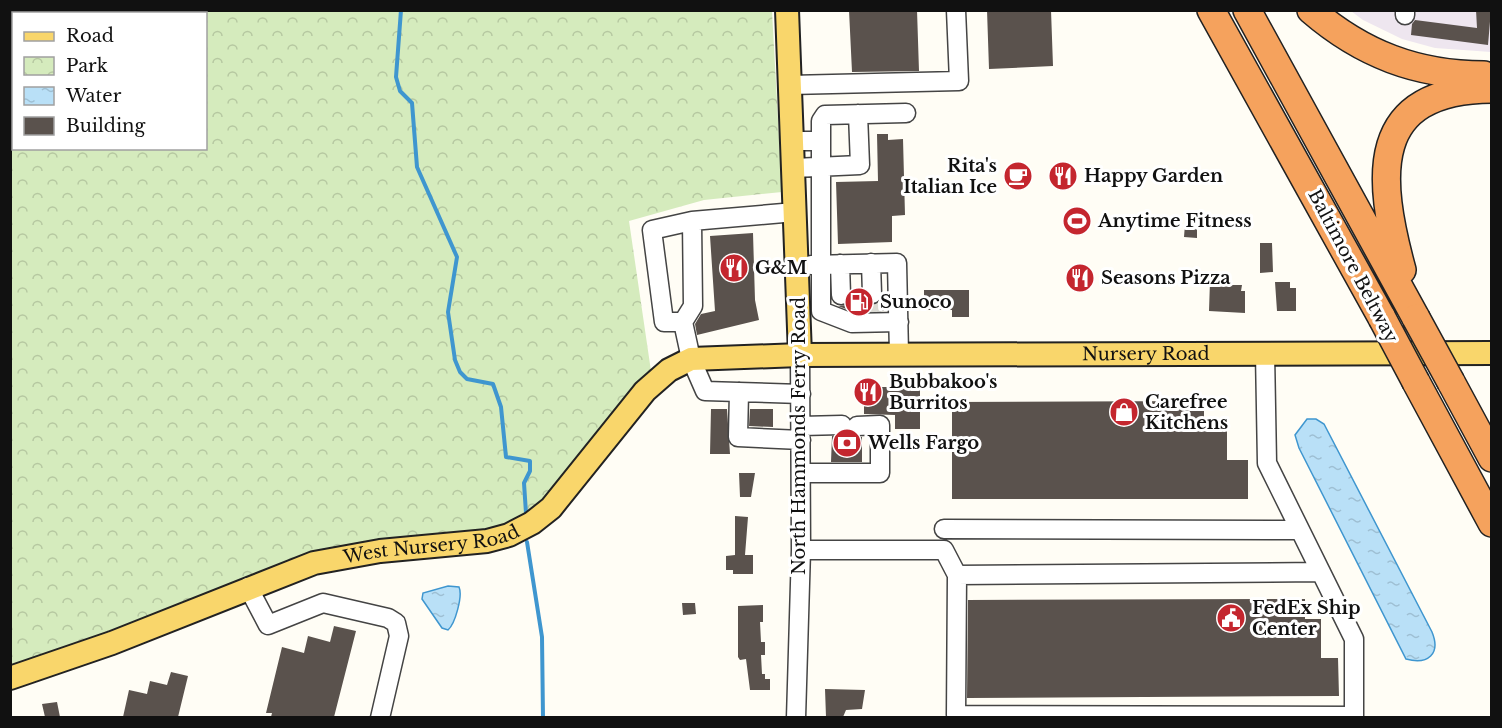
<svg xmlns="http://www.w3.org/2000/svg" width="1502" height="728" viewBox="0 0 1502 728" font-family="'Libre Baskerville',serif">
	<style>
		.industrial { fill: #eee6ef }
		.park { fill: url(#park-crowns); fill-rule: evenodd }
		.water { fill: url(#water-ripples); stroke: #3f96cf; stroke-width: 1.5 }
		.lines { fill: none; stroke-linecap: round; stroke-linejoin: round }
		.stream { stroke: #3f96cf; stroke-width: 4 }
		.building { fill: #5a524d }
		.minor-tunnel { stroke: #dbdad3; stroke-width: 18; stroke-dasharray: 18 9; stroke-linecap: butt }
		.minor-casing { stroke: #444; stroke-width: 21 }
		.major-casing { stroke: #222; stroke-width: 26 }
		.highway-casing { stroke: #222; stroke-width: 30 }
		.minor { stroke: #fff; stroke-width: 18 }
		.major { stroke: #f9d66b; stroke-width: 22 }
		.highway { stroke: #f5a25d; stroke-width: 27 }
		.highway-bridge-casing { stroke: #222; stroke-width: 30; stroke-linecap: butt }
		.highway-bridge { stroke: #f5a25d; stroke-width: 27 }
		.labels { text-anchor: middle; stroke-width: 6; stroke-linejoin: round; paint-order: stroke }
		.poi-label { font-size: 18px; font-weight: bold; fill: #111; stroke: #fff; text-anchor: start }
		.street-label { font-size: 18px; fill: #111; stroke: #fff }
	</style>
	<defs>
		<pattern id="park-crowns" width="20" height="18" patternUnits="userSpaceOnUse" patternTransform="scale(1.5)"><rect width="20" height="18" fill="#d5ebbd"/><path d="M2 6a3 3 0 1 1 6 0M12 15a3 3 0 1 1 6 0" fill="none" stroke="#b6c8a1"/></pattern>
		<pattern id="water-ripples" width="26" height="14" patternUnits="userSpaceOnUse" patternTransform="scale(1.5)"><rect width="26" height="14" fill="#b9e0f7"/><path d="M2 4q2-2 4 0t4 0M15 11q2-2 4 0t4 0" fill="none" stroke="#9ebfd3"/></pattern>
	</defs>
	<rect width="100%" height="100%" fill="#fffdf5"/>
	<path class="industrial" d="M1351 11H1491V52L1435 48 1402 39 1363 20Z"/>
	<path class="park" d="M10 11H772L782 192 704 200 629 221 651 371 545 502 506 526 485 532 380 542 11 669ZM14 14H206V148H14Z"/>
	<path class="water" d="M1307 419H1316L1324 424 1432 632C1441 654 1428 665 1406 659L1299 448 1295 435Z
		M448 586 459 587C463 596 455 624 448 630L442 628 422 599 423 593Z"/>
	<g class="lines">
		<path class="stream" d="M401 10 396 77 400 91 412 103 417 167 457 257 448 312 455 360 460 372 467 379 493 384 501 407 506 457 530 461V471L524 483 526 513
			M527 542 542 637 543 718"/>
	</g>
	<path class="building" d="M849 10H917L919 71 852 72Z
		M987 10H1051L1053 66 989 69Z
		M1476 10H1491L1488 45 1411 35 1412 24 1415 20 1477 28Z
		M877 134H888V140L903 139 905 215 892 216V242L838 244 836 182 878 181Z
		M1185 224H1197V238L1184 237Z
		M753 233 755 300 759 320 697 335 695 324 701 314 715 311 710 236Z
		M1260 243H1272L1273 272 1260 273Z
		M1210 281 1223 282V285H1242L1241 291H1245V313L1209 311Z
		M1275 282H1290V288H1296V311H1277Z
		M861 289 863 300 872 305 878 303 883 294 884 311 854 312 838 306 846 305 851 301 853 290Z
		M924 290H969V317H952V310H924Z
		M864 387H920V429H895V415L864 414Z
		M1204 401V421L1227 420V460H1248V499H952V402Z
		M711 409H727L730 454H710Z
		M750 409H773V427L749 426Z
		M849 434 862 437V462H831L832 436Z
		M739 473H755L751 497H740Z
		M735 516 748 517 745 555H753V574H733V570H726V556L735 555Z
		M1305 599V619H1321V658H1338L1339 696 967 698 968 600Z
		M682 603H695L696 614 683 615Z
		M763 605V622H760L761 642H765V655H761L762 674H765V679H770V690H750L746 659 740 660 738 657V606Z
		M334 626 356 631 334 717H271L272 713H266L282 647 304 653 308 636 330 642Z
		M171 672 188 676 178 717H123L129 690 147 694 150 681 167 685Z
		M825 689 865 690 862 709 846 710 843 717H826Z
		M57 702 60 717H45L42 704Z"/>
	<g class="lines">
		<path class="minor-tunnel" d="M872 294V312"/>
		<g class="minor-casing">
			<path id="minor" d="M1405 15V10
				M790 85 959 81 956 10
				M792 141H821V121L825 115 906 113
				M821 141V311L852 323 899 322
				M794 168 860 165 858 114
				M795 212 692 221 652 230 664 322H683L691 359 705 391 801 394
				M871 263 872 294
				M840 264 841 295
				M811 265 897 263 899 354
				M683 322 693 306 692 221
				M739 392 738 437 801 440
				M801 426 842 425
				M801 473H880V425L857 426
				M944 529 1300 530
				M801 550H944L957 575 956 715 1354 716V639L1267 463 1265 353
				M957 575 1321 572
				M248 587 268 625 323 603 388 618 396 623 399 636 380 718
				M796 718 801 550 800 355"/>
		</g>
		<g class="major-casing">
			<g id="major">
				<path d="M787 10 800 355"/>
				<path id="s1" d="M10 678 112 643 314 563 380 551 487 541 509 535 532 523 551 508 645 391 669 370 691 359 800 355 1492 353"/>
			</g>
		</g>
		<g class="highway-casing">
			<path id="highway" d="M1211 10 1382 318
				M1247 10 1416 318
				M1311 10C1362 54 1417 75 1484 75
				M1402 270C1377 178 1367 90 1492 89
				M1416 382 1492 523
				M1451 382 1492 458"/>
		</g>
		<use href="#minor" class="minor"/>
		<use href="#major" class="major"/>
		<use href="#highway" class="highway"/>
		<g class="highway-bridge-casing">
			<path id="highway-bridge" d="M1382 318 1416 382
				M1416 318 1451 382"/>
		</g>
		<use href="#highway-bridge" class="highway-bridge"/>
	</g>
	<defs>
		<g id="cafe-disc" transform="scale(1.5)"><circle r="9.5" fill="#c4262e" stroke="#fff"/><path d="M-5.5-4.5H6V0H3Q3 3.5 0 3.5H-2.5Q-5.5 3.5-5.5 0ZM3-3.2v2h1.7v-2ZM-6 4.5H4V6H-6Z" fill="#fff"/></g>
		<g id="restaurant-disc" transform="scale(1.5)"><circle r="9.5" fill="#c4262e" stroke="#fff"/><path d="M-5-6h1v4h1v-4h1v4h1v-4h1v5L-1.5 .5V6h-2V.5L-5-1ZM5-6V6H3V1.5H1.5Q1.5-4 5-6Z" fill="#fff"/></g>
		<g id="stadium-disc" transform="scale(1.5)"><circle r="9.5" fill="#c4262e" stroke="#fff"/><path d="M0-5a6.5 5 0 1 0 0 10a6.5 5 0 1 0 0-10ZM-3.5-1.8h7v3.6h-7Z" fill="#fff"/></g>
		<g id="fuel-disc" transform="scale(1.5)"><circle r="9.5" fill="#c4262e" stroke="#fff"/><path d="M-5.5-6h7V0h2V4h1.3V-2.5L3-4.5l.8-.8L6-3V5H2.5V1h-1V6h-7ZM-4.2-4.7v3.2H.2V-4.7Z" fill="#fff"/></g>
		<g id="shop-disc" transform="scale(1.5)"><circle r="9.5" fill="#c4262e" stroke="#fff"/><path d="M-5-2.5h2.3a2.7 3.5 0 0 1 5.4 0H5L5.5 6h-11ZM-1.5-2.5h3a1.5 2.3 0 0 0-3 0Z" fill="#fff"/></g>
		<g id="bank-disc" transform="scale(1.5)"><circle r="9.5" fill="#c4262e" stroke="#fff"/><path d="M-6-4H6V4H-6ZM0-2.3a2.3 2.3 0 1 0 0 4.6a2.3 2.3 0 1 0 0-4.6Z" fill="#fff"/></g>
		<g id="civic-disc" transform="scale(1.5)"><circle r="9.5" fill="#c4262e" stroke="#fff"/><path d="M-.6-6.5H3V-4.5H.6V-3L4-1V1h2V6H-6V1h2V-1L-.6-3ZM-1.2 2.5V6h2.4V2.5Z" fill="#fff"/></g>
	</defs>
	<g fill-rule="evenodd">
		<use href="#cafe-disc" x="1018" y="176"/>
		<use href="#restaurant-disc" x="1063" y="176"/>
		<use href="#stadium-disc" x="1077" y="221"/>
		<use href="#restaurant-disc" x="734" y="268"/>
		<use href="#restaurant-disc" x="1080" y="278"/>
		<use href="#fuel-disc" x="859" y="302"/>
		<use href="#restaurant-disc" x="868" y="392"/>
		<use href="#shop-disc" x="1124" y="412"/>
		<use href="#bank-disc" x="847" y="443"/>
		<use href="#civic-disc" x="1231" y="618"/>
	</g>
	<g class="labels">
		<g class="poi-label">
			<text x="997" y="172" text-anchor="end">Rita's<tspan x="997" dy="21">Italian Ice</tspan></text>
			<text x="1084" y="182">Happy Garden</text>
			<text x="1098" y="227">Anytime Fitness</text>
			<text x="755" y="274">G&amp;M</text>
			<text x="1101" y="284">Seasons Pizza</text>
			<text x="880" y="308">Sunoco</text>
			<text x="889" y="388">Bubbakoo's<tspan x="889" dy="21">Burritos</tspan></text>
			<text x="1145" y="408">Carefree<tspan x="1145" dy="21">Kitchens</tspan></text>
			<text x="868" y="449">Wells Fargo</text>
			<text x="1252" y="614">FedEx Ship<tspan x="1252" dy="21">Center</tspan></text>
		</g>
		<g class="street-label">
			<text transform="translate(1353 266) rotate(62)" y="6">Baltimore Beltway</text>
			<text dy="6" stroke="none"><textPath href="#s1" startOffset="1234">Nursery Road</textPath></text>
			<text transform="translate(799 436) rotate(-90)" y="6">North Hammonds Ferry Road</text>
			<text dy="6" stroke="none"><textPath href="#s1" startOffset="444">West Nursery Road</textPath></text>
		</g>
	</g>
	<rect width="1502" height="728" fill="none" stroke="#111111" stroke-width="24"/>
	<rect x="12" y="12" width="195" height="138" fill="#ffffff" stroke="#a0a0a0" stroke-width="1.5"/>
	<rect x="24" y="32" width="30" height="9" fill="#f9d66b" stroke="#a0a0a0" stroke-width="1.5"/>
	<text x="66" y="42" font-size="18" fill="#111111">Road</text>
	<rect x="24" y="57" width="30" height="18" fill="url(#park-crowns)" stroke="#a0a0a0" stroke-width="1.5"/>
	<text x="66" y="72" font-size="18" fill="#111111">Park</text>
	<rect x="24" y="87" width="30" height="18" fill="url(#water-ripples)" stroke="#a0a0a0" stroke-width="1.5"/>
	<text x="66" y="102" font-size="18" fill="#111111">Water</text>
	<rect x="24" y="117" width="30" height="18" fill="#5a524d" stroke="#a0a0a0" stroke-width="1.5"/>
	<text x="66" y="132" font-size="18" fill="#111111">Building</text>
</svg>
